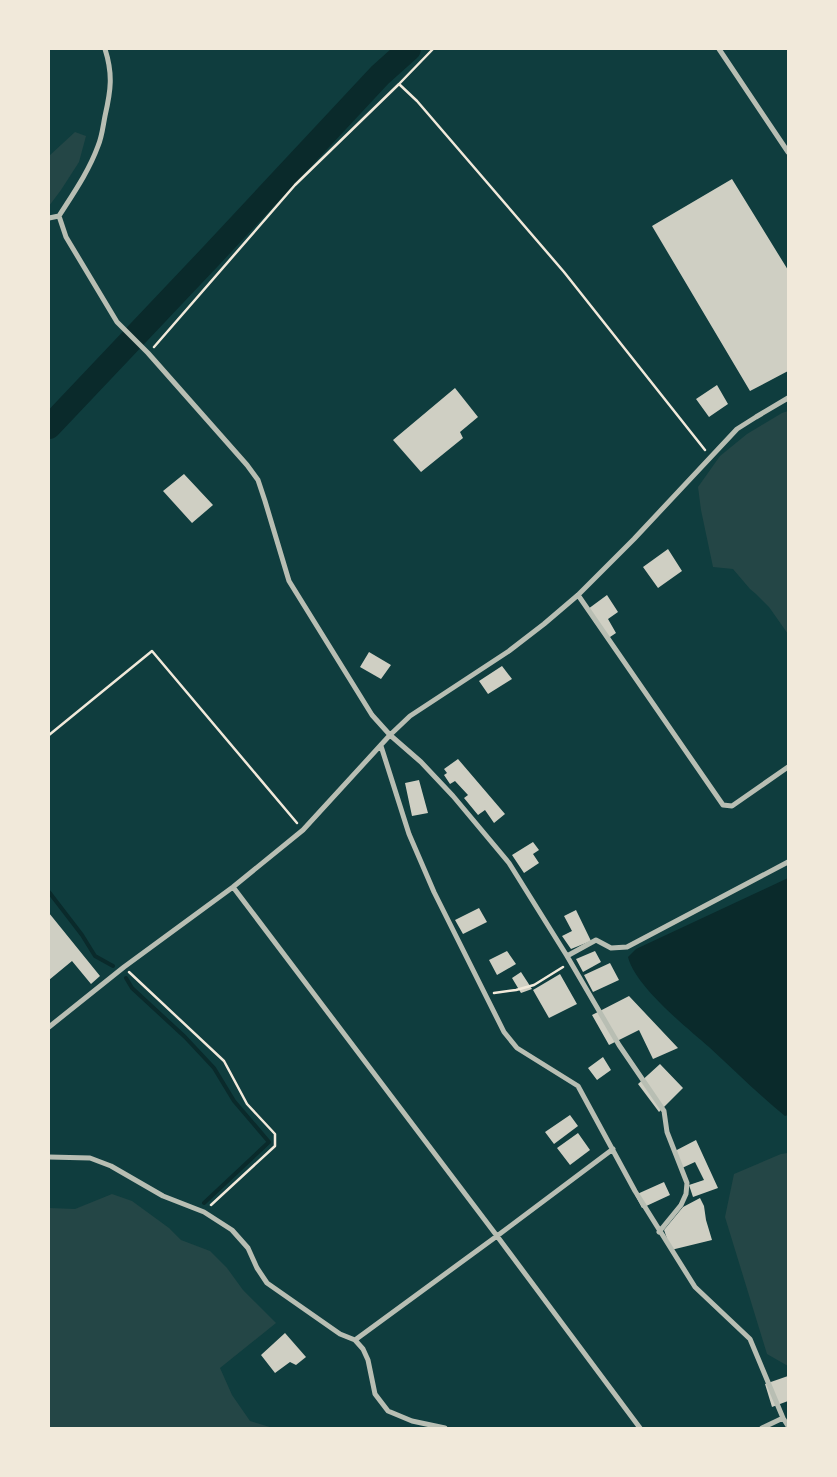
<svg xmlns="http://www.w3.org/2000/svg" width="837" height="1477" viewBox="0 0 837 1477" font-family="'IBM Plex Sans',sans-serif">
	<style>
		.green { fill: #244646 }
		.water { fill: #0a2a2b }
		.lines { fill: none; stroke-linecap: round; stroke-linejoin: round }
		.stream { stroke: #0a2a2b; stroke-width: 4 }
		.river { stroke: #0a2a2b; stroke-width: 24 }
		.building { fill: #cfcfc3 }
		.path { stroke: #f1e9da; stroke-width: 2.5 }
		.minor { stroke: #b8beb3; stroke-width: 5 }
	</style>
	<rect width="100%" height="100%" fill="#0f3d3e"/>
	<path class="green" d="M75 132 86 136 79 162 61 190 49 206V156Z
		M788 411V634L769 607 756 594 750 589 733 569 713 567 701 510 698 487 720 456 747 434 782 413Z
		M788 1153V1366L767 1354 725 1217 734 1174 781 1154Z
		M112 1194 132 1201 169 1228 181 1240 210 1251 227 1268 243 1290 276 1323 220 1368 232 1395 250 1421 273 1428H49V1208L75 1209Z"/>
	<path class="water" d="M788 878V1115L785 1116C758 1094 734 1070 709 1047 686 1027 635 986 628 957L636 949Z"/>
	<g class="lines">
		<path class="stream" d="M49 892 82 935 95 956 113 966
			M126 978 132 988 185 1037 214 1068 234 1101 269 1142 204 1203"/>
		<path class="river" d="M49 427 211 256 380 75 409 49"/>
	</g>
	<path class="building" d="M732 179 788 270V371L750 391 652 226Z
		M717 385 728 404 709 417 696 399Z
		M455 388 478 417 460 432 463 438 421 472 393 440Z
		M184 474 213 505 192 523 163 491Z
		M668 549 682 571 658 588 643 567Z
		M607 595 618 612 608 619 616 633 607 639 588 609Z
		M369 652 391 665 381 679 360 667Z
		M502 666 512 679 488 694 479 681Z
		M458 759 505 814 494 823 485 810 478 815 464 798 468 795 455 781 450 784 444 775 447 773 444 769Z
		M419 780 428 813 412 816 405 783Z
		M533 842 539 850 533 854 539 863 524 873 512 855Z
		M479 908 487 922 463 934 455 920Z
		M576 910 591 941 571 949 562 936 572 931 564 916Z
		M49 913 100 976 91 984 72 961 49 980Z
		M507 951 516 964 497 975 489 960Z
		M595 951 601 962 583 972 576 959Z
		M610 963 619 980 593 992 584 975Z
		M521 972 532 989 521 993 512 978Z
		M560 974 577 1004 549 1018 533 990Z
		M629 996 678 1048 653 1059 639 1030 609 1045 592 1015Z
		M603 1057 611 1070 597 1080 588 1068Z
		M660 1064 683 1088 659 1112 638 1084Z
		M570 1115 578 1126 554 1144 545 1132Z
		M578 1133 590 1150 570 1165 557 1148Z
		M696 1140 718 1188 693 1197 689 1185 704 1180 695 1162 682 1168 673 1152Z
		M664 1182 670 1195 642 1208 635 1195Z
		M700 1198 704 1206 706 1220 712 1240 671 1250 664 1230 683 1207Z
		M285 1333 306 1357 296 1365 290 1362 275 1373 261 1355Z
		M788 1376V1401L772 1407 765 1384Z"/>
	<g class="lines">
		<path class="path" d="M399 84 417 101 564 272 705 450
			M154 347 295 185 399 84 433 49
			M49 735 152 651 297 823
			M129 972 224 1061 247 1104 275 1134V1146L211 1205
			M494 993 516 990 534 985 563 967"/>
		<path class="minor" d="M719 49 788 152
			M59 216 66 237 117 322 148 353 247 465 258 480 265 501 289 581 372 715 390 735 421 762 453 796 509 863 567 956 619 1045 664 1111 667 1132 687 1183 686 1194 681 1205 659 1232
			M49 218 59 216C73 194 89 171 98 146 102 137 103 126 105 116 111 90 113 74 105 49
			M578 595 723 805 732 806 788 767
			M381 746 409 834 434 892 504 1032 517 1048 578 1086 635 1191 695 1287 750 1339 783 1418 788 1426
			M233 887 497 1236 640 1428
			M567 956 596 940 611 948 627 947 788 862
			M49 1027 124 967 233 887 303 830 390 735 410 716 509 651 544 624 578 595 634 539 737 429 756 417 788 398
			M49 1157 90 1158 111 1166 163 1196 204 1212 232 1230 248 1248 257 1268 267 1283 340 1334 355 1340 363 1349 368 1360 375 1394 388 1411 412 1421 445 1428
			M355 1340 497 1236 613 1149
			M762 1428 783 1418"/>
	</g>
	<rect width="837" height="1477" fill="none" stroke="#f1e9da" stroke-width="100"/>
</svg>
